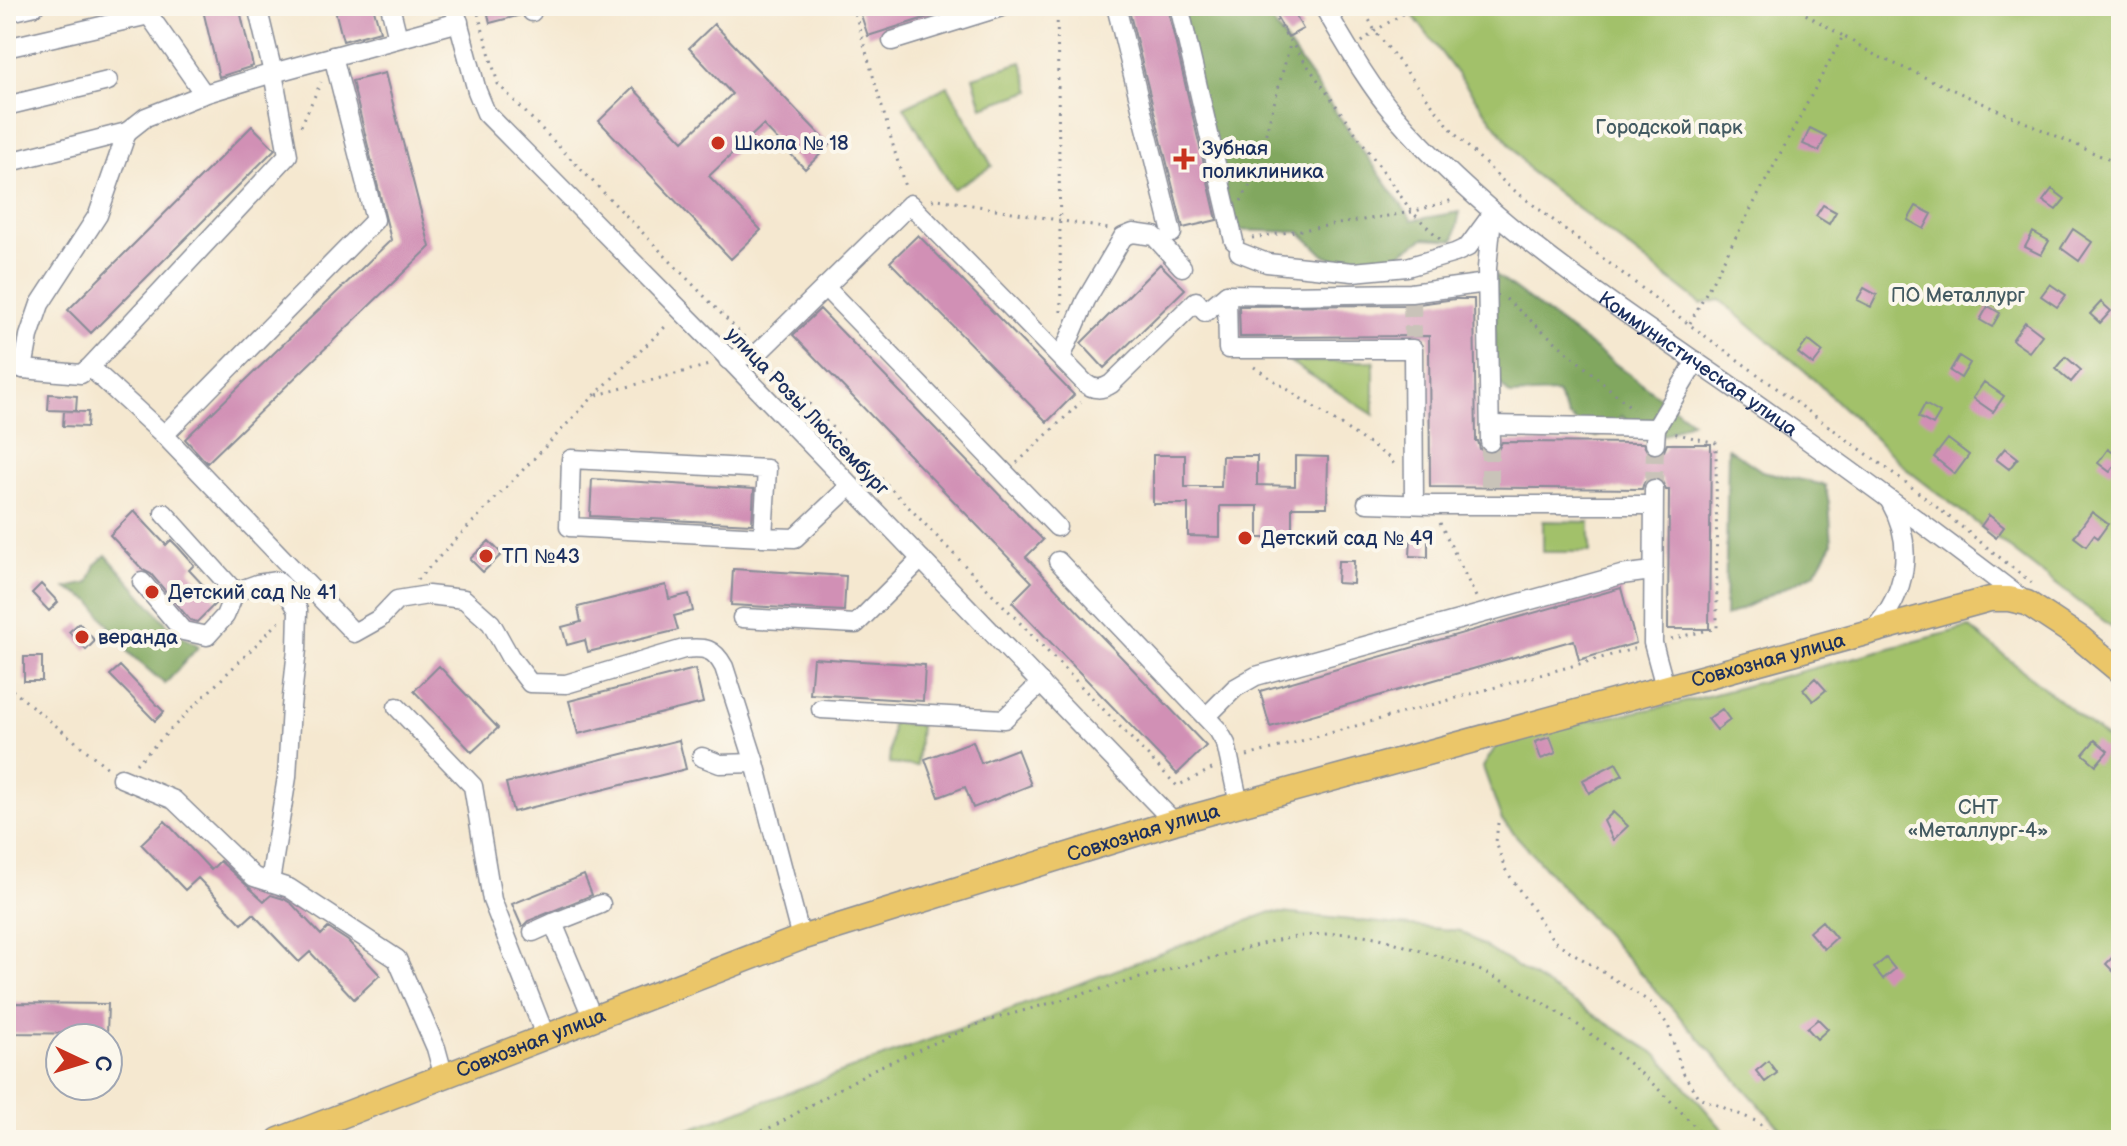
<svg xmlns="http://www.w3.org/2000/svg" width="2127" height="1146" viewBox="0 0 2127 1146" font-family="'Balsamiq Sans',sans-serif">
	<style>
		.green { fill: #a2c16a; stroke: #5e7864; stroke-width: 2 }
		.forest { fill: #81a75e; stroke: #4e6b5e; stroke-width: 2 }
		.building { fill: #d190b5 }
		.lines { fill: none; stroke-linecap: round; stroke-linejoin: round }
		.minor-tunnel { stroke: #c9c3b9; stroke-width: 18; stroke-dasharray: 18 9; stroke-linecap: butt }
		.minor-casing { stroke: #888c97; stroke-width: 21 }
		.major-casing { stroke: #888c97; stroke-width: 27 }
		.path { stroke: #888c97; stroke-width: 3; stroke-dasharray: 2 6; stroke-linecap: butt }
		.minor { stroke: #fff; stroke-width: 18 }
		.major { stroke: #ebc669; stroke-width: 24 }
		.poi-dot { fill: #c8321e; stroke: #fbf7ec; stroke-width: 3 }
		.labels { text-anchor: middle; stroke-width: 8; stroke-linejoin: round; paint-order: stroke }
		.park-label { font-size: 20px; fill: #445b62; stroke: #fbf7ec }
		.poi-label { font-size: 20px; fill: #1b2f5e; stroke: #fbf7ec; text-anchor: start }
		.street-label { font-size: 20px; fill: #1b2f5e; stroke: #fbf7ec }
	</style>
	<rect width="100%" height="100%" fill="#fbf7ec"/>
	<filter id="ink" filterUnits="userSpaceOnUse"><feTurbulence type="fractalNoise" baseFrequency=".0125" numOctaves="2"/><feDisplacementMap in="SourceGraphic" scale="16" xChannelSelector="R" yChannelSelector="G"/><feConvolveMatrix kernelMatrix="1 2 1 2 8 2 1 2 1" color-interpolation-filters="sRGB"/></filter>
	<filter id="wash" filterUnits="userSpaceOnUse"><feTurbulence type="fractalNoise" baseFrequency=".006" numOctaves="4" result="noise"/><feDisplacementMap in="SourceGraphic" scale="32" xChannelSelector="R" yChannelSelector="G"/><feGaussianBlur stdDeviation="1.8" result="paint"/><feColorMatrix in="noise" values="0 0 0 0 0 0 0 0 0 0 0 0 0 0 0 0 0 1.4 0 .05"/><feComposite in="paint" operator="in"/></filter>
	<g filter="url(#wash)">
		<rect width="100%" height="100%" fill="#f5e8d0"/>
		<path class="green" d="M1406 6H2121V634L1910 472 1805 371 1720 300 1701 304 1531 172Z
			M1022 62 1031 91 982 107 973 77Z
			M948 86 992 166 953 189 904 107Z
			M1374 361V415L1290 362Z
			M1543 521 1590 522V552H1543Z
			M1969 627 2121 750V1140H1791L1502 820 1483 767 1496 746 1587 721 1677 704Z
			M892 723 920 725 917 766 889 764Z
			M1271 912 1460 931 1659 1056 1732 1140H661Z"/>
		<path class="forest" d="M1171 6H1261L1412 220 1460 212 1454 240 1424 238 1399 254 1351 268 1324 255 1300 232 1223 230Z
			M1496 275 1692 421 1664 435 1636 432 1622 416 1597 437 1568 416 1557 393 1510 395 1495 379Z
			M1728 448 1762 471 1825 485 1829 503 1832 544 1815 573 1725 617Z
			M106 555 174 632 199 646 165 684 129 653 91 601 66 588 89 583 96 564Z"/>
		<g id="blocks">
			<path class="building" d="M202 6H239L253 66 219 77Z
				M334 6H373L380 31 343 41Z
				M486 6H519L521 15 490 23Z
				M858 6H953V9L868 36Z
				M1128 6H1167L1217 220 1183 228Z
				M1280 6H1290L1303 29 1288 37 1273 10Z
				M714 24 830 145 805 169 763 125 709 176 761 230 731 259 599 121 633 88 683 141 732 94 689 48Z
				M385 73 430 247 207 463 185 439 391 240 352 81Z
				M252 126 275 149 91 333 68 310Z
				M1810 128 1826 136 1819 151 1803 144Z
				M2052 189 2065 199 2056 210 2043 201Z
				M1823 205 1836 212 1829 224 1816 216Z
				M1916 206 1932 214 1924 229 1908 220Z
				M2073 229 2092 242 2079 261 2061 248Z
				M2033 232 2049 241 2041 255 2025 247Z
				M918 235 1074 395 1047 422 890 262Z
				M1160 264 1185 289 1104 368 1081 343Z
				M2050 284 2066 295 2057 307 2041 296Z
				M1864 288 1877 295 1871 307 1857 300Z
				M1455 299H1474L1476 441H1478L1480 449 1485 453 1491 454 1497 452 1502 442 1643 443 1648 453 1655 456 1664 451 1667 444H1711L1709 629H1668L1669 490H1666L1661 479 1655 477 1649 478 1644 482 1642 489 1430 487 1429 336 1240 337 1239 306 1411 305Z
				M2101 302 2111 311 2100 323 2090 314Z
				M1988 306 2000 313 1992 327 1980 320Z
				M820 309 1043 540 1026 557 1206 746 1177 774 1012 602 1032 582 793 335Z
				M2025 322 2042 335 2029 352 2012 340Z
				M1808 340 1823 352 1813 365 1798 353Z
				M1959 356 1970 363 1961 378 1950 371Z
				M2066 357 2081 370 2071 382 2056 369Z
				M1984 382 2004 396 1993 412 1973 398Z
				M49 394 77 396 76 411 48 410Z
				M1925 404 1940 413 1933 425 1918 417Z
				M64 411 88 412 87 427 63 426Z
				M1948 439 1969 455 1955 474 1934 457Z
				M2005 448 2018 458 2009 469 1996 459Z
				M2108 449 2120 458 2110 472 2098 463Z
				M1153 455H1185V487H1221L1222 456H1257V485L1295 486V456L1328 457 1327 507H1292V538H1258V506H1220V537L1188 536V504H1153Z
				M592 479 754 489 752 524 590 516Z
				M134 511 166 545 171 540 178 547 194 565 189 570 218 601 197 622 190 620 151 574 143 570 110 535Z
				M2092 512 2108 524 2098 538 2094 535 2086 546 2074 537Z
				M1989 515 2004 527 1996 538 1981 526Z
				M1411 537 1428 538V557L1410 556Z
				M489 541 502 554 483 572 470 559Z
				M1338 561H1354L1353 584 1337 583Z
				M733 569 846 576 844 611 731 605Z
				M41 584 58 602 49 611 32 593Z
				M666 585 669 599 689 594 693 611 674 616 678 630 588 652 585 640 567 645 562 627 581 622 578 607Z
				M1621 588 1636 643 1579 660 1574 640 1270 727 1260 691Z
				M79 623 95 641 86 650 69 632Z
				M24 657H42V681H24Z
				M813 658 925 665 923 701 810 694Z
				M120 666 164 712 155 721 110 675Z
				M439 666 498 728 472 752 414 691Z
				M695 669 703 703 578 734 569 701Z
				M1815 678 1826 690 1813 701 1803 689Z
				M1722 709 1730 720 1717 730 1708 719Z
				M1550 737 1556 753 1541 759 1535 742Z
				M679 740 686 769 513 812 506 783Z
				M2095 740 2108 751 2096 765 2083 754Z
				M973 741 981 763 1017 749 1031 785 973 808 965 787 939 797 925 759Z
				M1616 763 1623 775 1589 793 1583 780Z
				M1613 812 1628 826 1613 840 1604 821Z
				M165 821 211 870 220 861 264 901 271 895 284 899 292 904 321 935 328 928 348 941 380 975 354 999 310 952 299 962 253 914 242 924 198 878 185 890 141 844Z
				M584 875 592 895 528 921 522 927 512 904Z
				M1822 921 1836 938 1824 949 1809 932Z
				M2121 948V979L2106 964Z
				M1886 958 1895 969 1883 979 1874 968Z
				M6 1003 108 1004 107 1034 6 1033Z
				M1818 1019 1828 1029 1817 1039 1807 1028Z
				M1768 1061 1777 1073 1765 1082 1756 1071Z"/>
		</g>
	</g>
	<g filter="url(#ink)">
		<use href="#blocks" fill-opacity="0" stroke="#888c97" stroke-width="2"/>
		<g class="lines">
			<path class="minor-tunnel" d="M1412 299 1413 337
				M1490 442V487
				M1654 489 1655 444"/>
			<g class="minor-casing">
				<g id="minor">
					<path d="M152 6 149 15 204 94"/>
					<path d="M390 6 398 38"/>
					<path d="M454 6 477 91 486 113 722 352 1174 822"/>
					<path d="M531 6 532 12"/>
					<path d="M1116 6 1172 233"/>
					<path d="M1179 6 1234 241"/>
					<path id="s1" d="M1323 6C1345 42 1366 81 1393 113 1490 226 1616 306 1737 390 1835 459 1931 529 2026 602"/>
					<path d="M6 13 35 6"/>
					<path d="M892 41 1005 6"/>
					<path d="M6 48 149 15"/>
					<path d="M6 106 108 81"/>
					<path d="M6 163 127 132"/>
					<path d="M1239 252 1267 263 1353 272 1407 267 1455 253 1468 247 1493 213"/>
					<path d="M825 287 1057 527"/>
					<path d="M1227 294 1285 295 1411 293 1487 283"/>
					<path d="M1061 358 1086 300 1123 237 1133 233 1154 236 1182 267"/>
					<path d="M728 360 759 352 910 204 1085 383C1093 390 1102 390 1111 384L1196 301 1205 312 1227 294 1228 349H1413L1414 504"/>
					<path d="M6 362 23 369 81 374 90 367 288 155 273 73 257 6"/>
					<path d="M90 367 164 435 354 633 379 619 397 600 428 595 464 599 491 623 510 657 530 683 566 684 684 649C705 647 714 648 724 667L755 763 801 938"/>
					<path d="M23 369 29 336 40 304 98 215 127 132 146 117 204 94 273 73 459 22"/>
					<path d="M1490 425 1656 428"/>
					<path d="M164 435 375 220 333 56"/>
					<path d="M1490 442 1487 268 1492 217"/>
					<path d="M1655 444 1656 428 1696 361"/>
					<path d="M1654 489 1653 643 1665 687"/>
					<path d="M1367 503 1432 505H1653"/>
					<path d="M164 513 235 592"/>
					<path d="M763 537 767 469 571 459 569 527 763 537 795 538 850 486"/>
					<path d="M1058 561 1218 730 1226 744 1239 804"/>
					<path d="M142 582 183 631 207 636 225 616 235 592 257 584 277 581 283 586 298 610 297 649 291 707 287 777 270 882"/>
					<path d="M742 618 856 624 921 559"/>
					<path d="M1873 630C1907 594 1915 545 1890 501"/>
					<path d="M397 707 473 786 492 900 546 1038"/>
					<path d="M821 709 1004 719 1041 683"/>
					<path d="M1206 717 1235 688 1256 676 1621 575 1652 571"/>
					<path d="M702 757 720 764 755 763"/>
					<path d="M121 778 174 800 254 877 289 888 397 959 436 1048 444 1077"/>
					<path d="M533 932 553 923"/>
					<path d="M593 1019 553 923 601 904"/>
				</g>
			</g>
			<g class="major-casing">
				<g id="major">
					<path id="s2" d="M279 1140 801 938 1174 822 1990 599H2009L2027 603 2080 638 2121 672"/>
				</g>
			</g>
			<path class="path" d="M476 6 498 84 745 338
				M853 6 905 187
				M1057 6 1061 314
				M1268 6 1285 34 1412 212 1441 240
				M1362 6 1375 31 1456 135 1506 184 1690 325 1904 481 2033 584
				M1792 6 1843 36
				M1362 42 1375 31 1415 6
				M301 126 321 82
				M932 200 938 199 1109 229
				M1241 201 1254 177 1291 41
				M1252 238 1412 212 1453 200
				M1506 299 1633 409
				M1690 323 1843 36 1875 55 2121 165
				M770 363 1177 786 1214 768
				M1254 367 1387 456 1395 465
				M597 395 709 365
				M1017 463 1081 402
				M1440 523 1477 599
				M417 580 594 396 669 323
				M1671 639 1717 628 1716 443 1673 433
				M6 685 109 769
				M1247 756 1637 648
				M136 764 281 620
				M1498 823 1496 842 1505 869 1554 941 1650 1002 1668 1025 1682 1071 1698 1097 1758 1122 1775 1140
				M740 1140 774 1126 874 1069 983 1022 1272 941C1305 935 1341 930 1375 937 1390 940 1406 947 1421 951 1440 957 1461 962 1479 970 1565 1009 1646 1067 1706 1140"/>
			<use href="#minor" class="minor"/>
			<use href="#major" class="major"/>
		</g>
	</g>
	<g class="poi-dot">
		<circle cx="718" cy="143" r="8"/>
		<path d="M1180 147h8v8h8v8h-8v8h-8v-8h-8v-8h8z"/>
		<circle cx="1245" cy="538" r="8"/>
		<circle cx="486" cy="556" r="8"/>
		<circle cx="152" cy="592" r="8"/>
		<circle cx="82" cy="637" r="8"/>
	</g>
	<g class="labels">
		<g class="park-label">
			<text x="1669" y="134">Городской парк</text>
			<text x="1958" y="302">ПО Металлург</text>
			<text x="1978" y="814">СНТ<tspan x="1978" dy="23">«Металлург-4»</tspan></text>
		</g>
		<g class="poi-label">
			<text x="734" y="150">Школа № 18</text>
			<text x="1202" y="155">Зубная<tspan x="1202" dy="23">поликлиника</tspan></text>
			<text x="1261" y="545">Детский сад № 49</text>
			<text x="502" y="563">ТП №43</text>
			<text x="168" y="599">Детский сад № 41</text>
			<text x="98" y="644">веранда</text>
		</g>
		<g class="street-label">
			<text dy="7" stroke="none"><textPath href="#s1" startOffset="524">Коммунистическая улица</textPath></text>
			<text transform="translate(808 411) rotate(46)" y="7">улица Розы Люксембург</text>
			<text dy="7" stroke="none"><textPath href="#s2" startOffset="1566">Совхозная улица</textPath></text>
			<text dy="7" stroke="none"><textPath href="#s2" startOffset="918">Совхозная улица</textPath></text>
			<text dy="7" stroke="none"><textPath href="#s2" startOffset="270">Совхозная улица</textPath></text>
		</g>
	</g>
	<rect width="2127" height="1146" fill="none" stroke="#fbf7ec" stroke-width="32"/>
	<g transform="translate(84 1062) rotate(94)"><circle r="38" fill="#fbf7ec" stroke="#a1a7b3" stroke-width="2"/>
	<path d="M0-6L14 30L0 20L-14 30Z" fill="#c8321e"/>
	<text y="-12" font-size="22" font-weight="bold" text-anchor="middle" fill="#1b2f5e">С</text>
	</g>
</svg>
